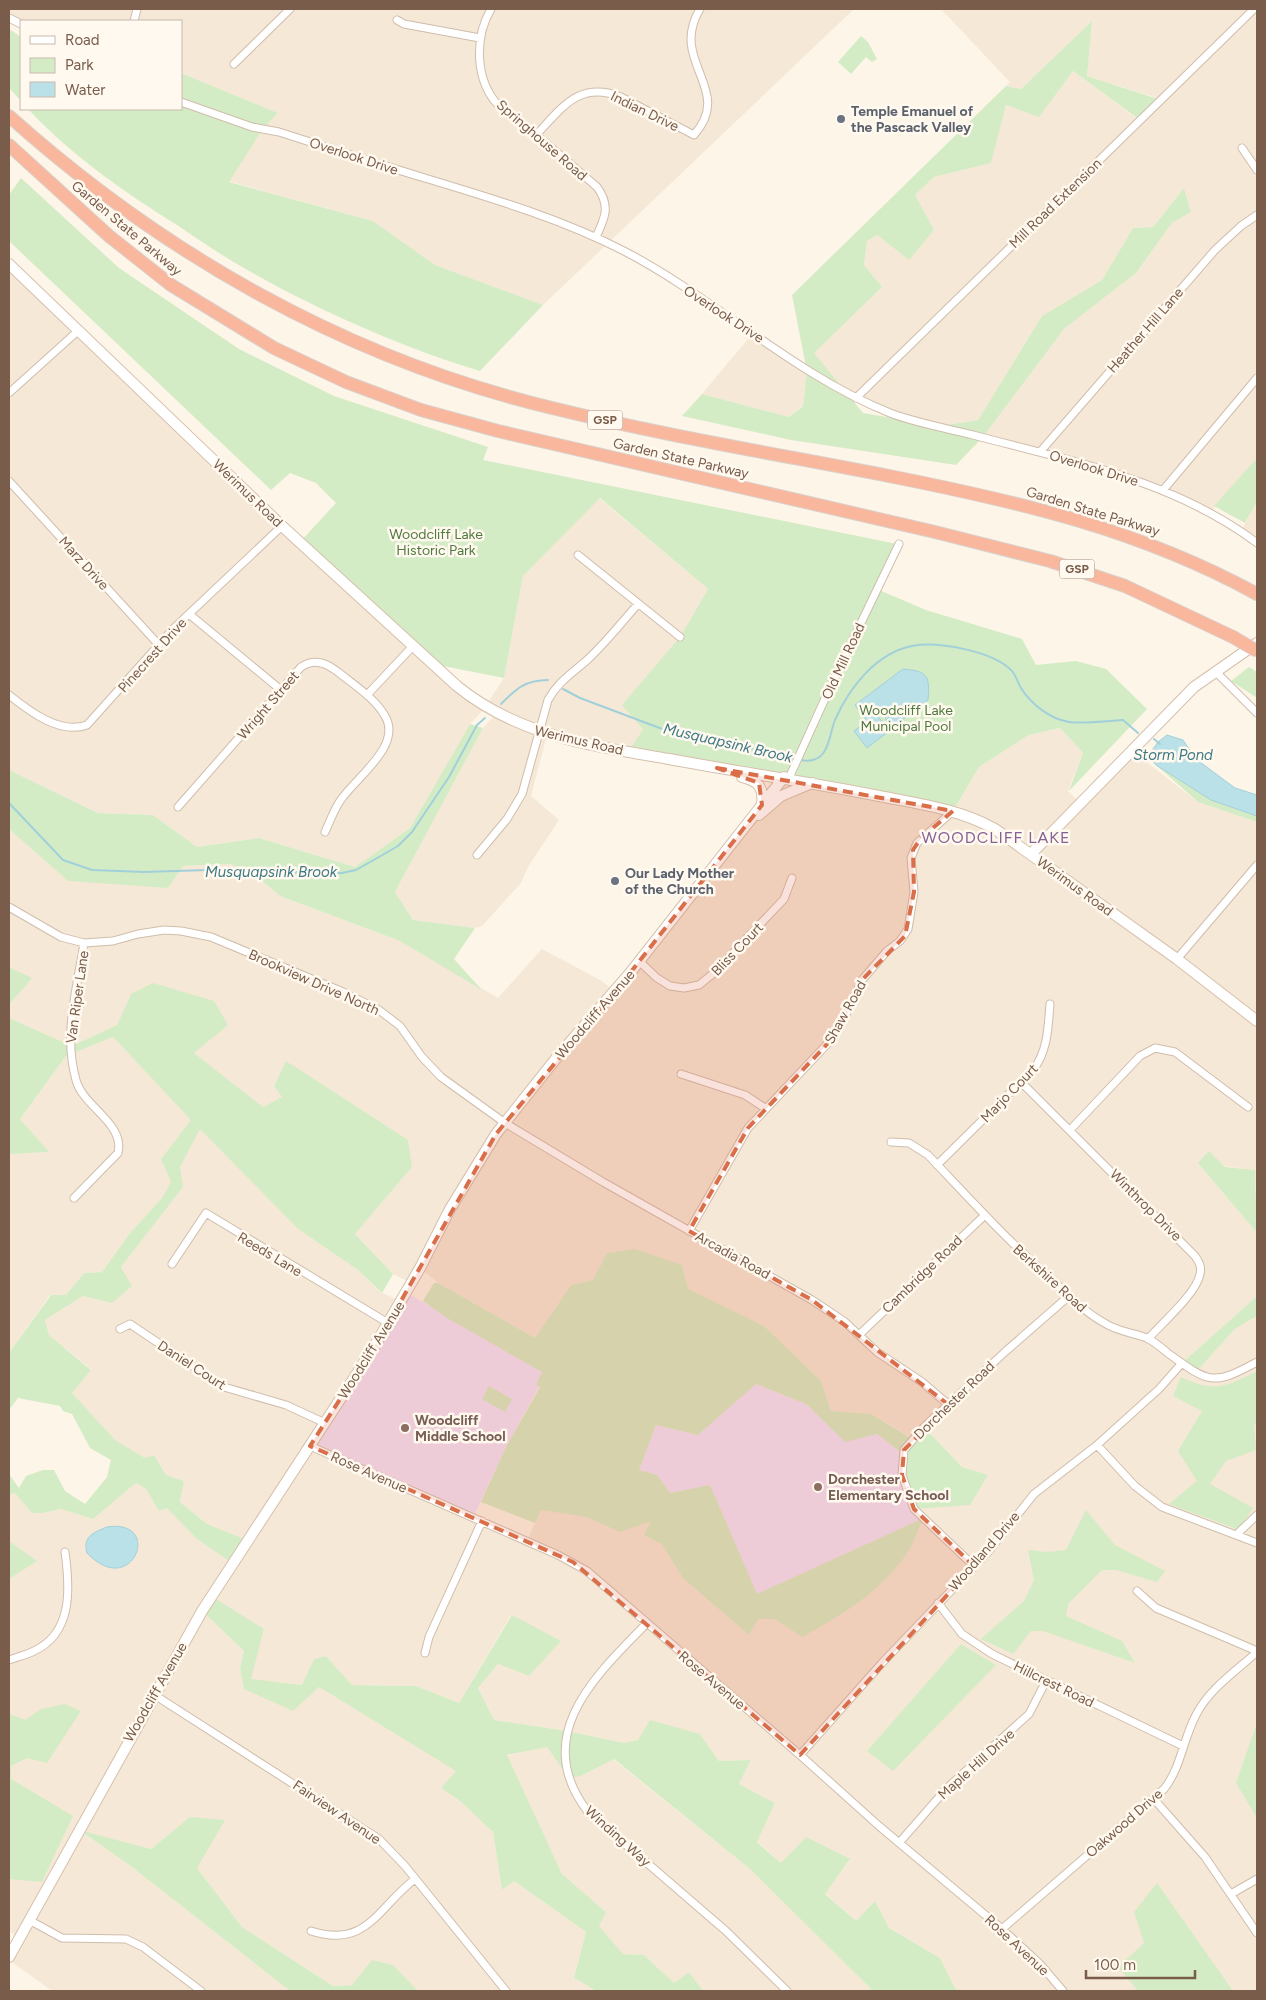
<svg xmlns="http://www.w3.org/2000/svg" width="1266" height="2000" viewBox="0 0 1266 2000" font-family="Figtree,sans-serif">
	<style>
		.residential { fill: #f5e8d6 }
		.education { fill: #f2e4fa }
		.green { fill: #d4ecc5 }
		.water { fill: #bbe1e8; stroke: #a1d0db }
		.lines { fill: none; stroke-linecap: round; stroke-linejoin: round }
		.stream { stroke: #a1d0db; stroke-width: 2 }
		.minor-casing { stroke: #d0bdac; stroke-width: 9 }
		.secondary-casing { stroke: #d6c0ac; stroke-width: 12 }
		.motorway-casing { stroke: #d9d1cc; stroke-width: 14 }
		.minor { stroke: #fff; stroke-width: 7 }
		.secondary { stroke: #fff; stroke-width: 10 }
		.motorway { stroke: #f9b79d; stroke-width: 12 }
		.motorway-bridge-casing { stroke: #d9d1cc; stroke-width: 14; stroke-linecap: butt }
		.motorway-bridge { stroke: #f9b79d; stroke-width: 12 }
		.marked { fill: #da6e49; fill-opacity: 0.2; stroke: #da6e49; stroke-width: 4; stroke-dasharray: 10 6; stroke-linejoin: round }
		.worship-dot { fill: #6b7280; stroke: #fff9ef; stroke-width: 2 }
		.education-dot { fill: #8d6e63; stroke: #fff9ef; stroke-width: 2 }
		.labels { text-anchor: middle; stroke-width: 5; stroke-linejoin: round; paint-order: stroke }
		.shield { fill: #fff9ef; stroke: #a18b7c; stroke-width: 1 }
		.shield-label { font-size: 12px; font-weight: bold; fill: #795c4a }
		.street-label { font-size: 14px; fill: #795c4a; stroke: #fff9ef }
		.worship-label { font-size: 14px; font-weight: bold; fill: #5b616d; stroke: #fff9ef; text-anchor: start }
		.park-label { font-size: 14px; fill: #4f793f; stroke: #fff9ef }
		.education-label { font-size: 14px; font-weight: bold; fill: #785e54; stroke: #fff9ef; text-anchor: start }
		.water-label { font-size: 15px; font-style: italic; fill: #3f7986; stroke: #fff9ef }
		.quarter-label { font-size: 16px; letter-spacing: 1px; fill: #856295; stroke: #fff9ef }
	</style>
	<rect width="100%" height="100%" fill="#fdf5e8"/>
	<path class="residential" d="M9 9H854L543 305 435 265 373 221 228 181 262 130 278 113 181 73V21H21L9 18Z
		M941 9H1257V458L1210 513 1180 496 983 437 1064 329 1136 273 1172 223 1191 212 1184 188 1153 227 1133 228 1102 280 1042 316 978 420 940 426 893 414 840 388 813 353 882 287 864 265 867 241 877 235 909 260 915 195 934 177 990 163 1006 105 1039 116 1073 71 1139 120 1160 99 1087 76 1092 21 1021 89 1006 86 1010 82Z
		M9 264 282 526 485 707 504 678 523 576 599 498 708 589 680 637 643 729 628 752 547 735 531 796 559 820 529 865 521 883 482 926 475 928 413 920 395 892 483 728 496 714 485 708 470 724 410 828 355 867 259 838 197 847 153 815 98 813 9 770Z
		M753 333 808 369 803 405 789 417 702 394Z
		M1257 502V543L1241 531Z
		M1060 728 1083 753 1068 791 1080 803 1129 752 1144 760 1198 802 1257 822V1194L1254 1170 1198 1163 1257 1233V1296L1182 1363 1196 1372 1235 1329 1257 1316V1991H959L955 1988 940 1958 889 1928 875 1901 856 1921 825 1893 850 1860 781 1863 757 1841 775 1803 739 1784 751 1760 719 1761 700 1734 624 1743 567 1731 494 1720 478 1688 498 1664 529 1676 511 1615 459 1703 416 1686 352 1685 326 1656 314 1659 303 1685 250 1679 264 1630 202 1611 244 1651 240 1668 245 1689 319 1687 457 1771 441 1788 460 1801 493 1832 502 1890 514 1881 586 1932 574 1978 596 1991H418L393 1965 352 1985 333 1986 242 1927 197 1868 191 1817 151 1849 80 1831 132 1867 290 1991H52L9 1960 20 1938 9 1931V1579L36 1561 9 1541V1495L15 1493 43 1513 61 1509 93 1519 136 1483 146 1489 159 1511 167 1508 178 1518 247 1540 207 1524 180 1502 184 1481 166 1475 154 1455 145 1459 115 1440 98 1424 72 1393 91 1369 49 1335 45 1320 83 1296 112 1303 121 1267 182 1188 179 1167 200 1128 298 1229 358 1270 380 1292 401 1301 316 1436 527 1541 551 1488 914 1509 987 1475 962 1467 924 1427 913 1439 871 1414 830 1411 821 1381 764 1326 607 1254 593 1280 571 1285 535 1338 438 1283 420 1268 411 1283 393 1274 355 1234 412 1167 287 1061 274 1085 282 1097 263 1107 193 1053 131 994 117 1025 72 1046 9 1018V1005L31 978 9 967V829L68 881 183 866 231 864 261 880 280 896 400 941 498 998 542 949 602 981 615 992 784 777 953 811 979 767 1029 735Z
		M113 1037 192 1120 161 1159 172 1182 162 1198 130 1233 102 1272 84 1273 66 1295H50L9 1353V1154L48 1152 20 1119 66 1056Z
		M547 1746 581 1776 613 1759 750 1869 873 1991H703L689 1972 674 1983 644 1955 623 1954 598 1926 606 1912 562 1874 506 1756Z"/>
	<path class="education" d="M406 1292 546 1374 506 1447 473 1518 310 1446Z
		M755 1384 806 1404 845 1441 877 1434 903 1454 910 1499 924 1518 757 1594 710 1485 670 1493 657 1475 639 1470 656 1425 698 1435Z"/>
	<path class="green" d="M1092 21 1087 76 1161 100 1140 120 1073 71 1039 117 1006 105 991 163 934 177 915 195 934 230 909 260 877 235 867 241 864 265 882 287 814 353 863 413 940 426 978 420 1042 316 1102 280 1133 228 1153 227 1184 188 1191 212 1172 223 1136 273 1064 329 983 437 956 465 791 440 682 416 702 394 789 417 803 406 807 372 792 295 1006 86 1021 89Z
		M9 29 21 37V101L9 88Z
		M861 36 868 42 877 59 872 62 866 57 851 74 838 62Z
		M181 73 278 113 262 130 229 182 373 221 435 265 543 305 480 371C401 347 315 309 244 268 221 255 199 240 177 225 124 192 71 155 28 109H181Z
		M21 178 119 268 239 349 334 396 488 447 483 460 897 544 879 590 926 610 1022 639 1036 665 1076 661 1106 669 1147 709 1069 791 1083 753 1060 728 1029 735 979 767 953 811 628 752 643 729 622 705 680 637 708 589 600 498 523 576 504 678 433 664 300 542 336 503 316 483 290 473 271 490 9 241V195Z
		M1257 458V502L1245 523 1214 506Z
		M1249 667 1257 672V698L1231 681Z
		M470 724 483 728 395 892 413 920 475 928 454 959 482 990 400 941 280 896 261 880 231 864 183 866 168 888 68 881 9 829V770L98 813 153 815 197 847 259 838 355 867 410 828Z
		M1156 765 1211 800 1257 816V822L1198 802Z
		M9 967 32 978 9 1005Z
		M153 983 214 1001 228 1025 194 1053 263 1107 282 1097 274 1086 286 1061 408 1140 412 1167 355 1234 393 1274 382 1293 358 1270 298 1229 200 1129 180 1167 183 1187 121 1267 132 1286 112 1303 83 1296 45 1320 49 1335 91 1370 72 1393 115 1440 145 1458 154 1455 166 1475 184 1481 180 1502 207 1524 247 1540 232 1563 197 1539 167 1508 159 1511 146 1489 136 1483 93 1519 61 1509 43 1513H32L15 1493 9 1495V1474L19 1488 26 1476 43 1470H54L65 1491 85 1504 107 1477 111 1460 90 1448 72 1414 63 1411 60 1406 18 1398 9 1410V1353L51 1295H66L84 1273 102 1272 130 1233 162 1198 171 1182 161 1159 191 1120 113 1037 66 1056 20 1119 49 1152 9 1154V1018L72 1046 117 1025 131 994Z
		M1209 1151 1225 1167 1255 1170 1257 1233 1198 1163Z
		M635 1249 682 1265 688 1289 764 1326 821 1381 831 1411 871 1414 912 1439 924 1427 962 1467 988 1475 970 1505 914 1509 906 1487 903 1454 877 1434 845 1442 806 1404 756 1384 698 1435 656 1425 639 1470 657 1475 670 1493 710 1485 757 1594 924 1518C917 1531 912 1548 903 1559 875 1595 841 1616 802 1637L775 1619H758L749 1635 683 1578 662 1544 644 1535 651 1521 620 1532 587 1517 541 1510 535 1523 481 1502 506 1447 540 1387 536 1385 542 1372 447 1318 423 1301 434 1283H438L535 1338 571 1285 593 1280 607 1253Z
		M1257 1296V1316L1235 1329 1196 1372 1182 1363Z
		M1257 1371V1423L1254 1424 1256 1450 1226 1461 1210 1484 1253 1508 1239 1530 1169 1504 1197 1481 1178 1451 1202 1411 1173 1396 1181 1377C1214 1393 1226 1387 1257 1371Z
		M489 1386 512 1399 505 1412 482 1399Z
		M1086 1510 1115 1545 1165 1571 1157 1582 1116 1570H1102L1068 1604 1066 1616 1122 1641 1135 1663 1043 1631H1031L1013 1654 981 1639 1024 1601 1034 1580 1028 1550 1046 1552 1066 1550Z
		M9 1541 37 1561 9 1579Z
		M211 1596 264 1629 251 1679 302 1685 314 1659 326 1656 352 1685 416 1686 459 1703 512 1615 561 1641 529 1676 498 1664 478 1688 494 1720 567 1731 624 1743 638 1740 650 1720 700 1734 719 1761 751 1760 739 1784 775 1803 757 1842 781 1863 806 1837 850 1859 825 1894 856 1921 875 1901 889 1928 940 1958 955 1988 959 1991H873L750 1869 614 1759 581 1776 569 1778 547 1747 507 1755 562 1874 606 1912 599 1926 623 1954 644 1955 674 1983 689 1972 703 1991H596L574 1978 586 1932 514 1881 502 1890 493 1832 460 1801 441 1788 456 1771 319 1687 293 1711 244 1689 240 1668 244 1651 202 1611Z
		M961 1644 996 1665 893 1771 867 1751Z
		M65 1704 81 1711 47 1763 27 1758 11 1766V1779L73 1816 42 1882 9 1879V1714L25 1720 41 1709Z
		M1257 1723V1818L1236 1783Z
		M190 1817 225 1820 197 1868 242 1927 333 1986 352 1985 372 1960 393 1965 418 1991H290L132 1867 79 1830 151 1849Z
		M1157 1883 1233 1991H1138L1118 1967 1144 1943 1134 1912Z"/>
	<path class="water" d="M903 669C928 671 930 676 928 700L892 728 883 715 886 712 884 710 877 715 889 731 867 748 854 731 866 722 864 717 877 706 863 716 855 705Z
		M1167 735 1183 740 1196 759 1235 788 1257 795V816L1211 800 1156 765 1148 756 1158 742Z
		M107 1527C164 1518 133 1601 87 1553 82 1537 94 1532 107 1527Z"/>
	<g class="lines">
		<path class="stream" d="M563 689 580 698 665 730 710 742 747 747 796 759
			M501 704C516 689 525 680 548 680
			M1154 739 1160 744
			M801 760C809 762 819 760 824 752 830 743 831 730 835 720 849 688 876 653 912 646 938 641 993 651 1012 671 1016 676 1018 683 1021 688 1031 704 1050 719 1069 722 1082 724 1109 721 1123 720L1138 733
			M9 803 63 860 92 870 144 872 239 869 281 872 342 873 356 870 379 857 398 846 412 832 449 777 477 725 485 718"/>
		<g class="minor-casing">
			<path id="minor" d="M491 9C474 38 475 81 499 106 510 117 524 125 536 135 557 152 577 170 597 187 611 206 605 218 596 237
				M9 18 21 24
				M397 20 404 24 480 38
				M134 21 137 9
				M234 64 290 9
				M181 102 252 127 279 132C329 148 378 164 428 179 494 199 562 219 624 251 716 299 793 374 890 413 916 423 946 428 973 435 1071 461 1175 481 1257 543
				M536 135C562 108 579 80 621 97L694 135C735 89 668 62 700 9
				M1242 148 1257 170
				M9 393 79 330
				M856 398 1254 9
				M1040 452 1215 250 1241 226 1257 215
				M9 481 159 645
				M1164 489 1257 378
				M578 555 680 637
				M189 614 281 690
				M1215 671 1257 713
				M9 695C29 711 60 735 87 725L173 629 282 526
				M367 695 413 646
				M789 778 833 681 899 544
				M178 807 301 667C315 658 326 663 338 672 354 685 375 698 385 716 403 746 355 778 340 801 334 810 330 821 325 832
				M477 855 507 819 522 794 548 700C558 682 571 674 586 661 605 644 621 623 638 604
				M9 907 61 937 84 943 113 941 138 934 164 930 181 931 211 937 343 992 379 1010 400 1026 422 1057 441 1077 505 1123 603 1182 812 1300 845 1322 877 1352 922 1382 949 1405
				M1177 959 1257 865
				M640 962 657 978 670 986 684 988 699 985 715 972 784 899 792 878
				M681 1074 745 1095 765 1108
				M1022 1083 1195 1256C1199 1262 1202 1267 1200 1274 1197 1293 1161 1324 1148 1339
				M1070 1130 1140 1056 1155 1048 1175 1052 1248 1107
				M891 1142 909 1143 928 1155C968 1197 1006 1239 1049 1277 1068 1295 1085 1313 1108 1325 1121 1332 1134 1333 1147 1338 1155 1342 1163 1349 1169 1354 1209 1383 1213 1386 1257 1362
				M937 1165 1034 1069C1048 1049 1048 1028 1050 1004
				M74 1198 118 1153C125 1123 83 1107 76 1080 63 1034 77 989 84 943
				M689 1231 748 1128 831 1040 841 1025 862 980 887 951 900 941 908 929 914 892 911 858 917 843 953 811
				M172 1264 206 1213 388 1323
				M120 1329 130 1324 224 1387 286 1405 325 1423
				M860 1334 985 1215
				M1097 1445 1135 1486 1162 1507 1257 1543
				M310 1446 558 1555 587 1571 800 1755 879 1826 1002 1929 1040 1964 1063 1991
				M1237 1534 1257 1515
				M974 1566 914 1509 902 1475 904 1450 924 1427 1006 1351 1069 1296
				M1137 1591 1156 1608 1257 1651
				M938 1603 962 1634 992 1654 1183 1746
				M646 1624C594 1677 530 1737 588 1812L726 1931 787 1991
				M425 1653 429 1637 482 1521
				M9 1660C17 1657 26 1655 34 1651 73 1633 70 1588 65 1552
				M153 1694 379 1839 405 1866 506 1991
				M800 1755 882 1663 988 1552 1034 1494 1097 1445 1159 1389 1182 1363
				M1153 1798 1205 1857 1257 1933
				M899 1843 947 1788 1029 1714 1046 1681
				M1231 1894 1257 1879
				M29 1920 62 1938 126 1939 143 1947 201 1991
				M1002 1929 1164 1789C1181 1768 1183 1739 1196 1715 1209 1689 1236 1671 1257 1652
				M311 1931C367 1949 378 1907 415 1879"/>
		</g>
		<g class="secondary-casing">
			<path id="secondary" d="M9 264 282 526 457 686C518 736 594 746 669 759 739 772 809 782 879 796 919 804 959 809 995 829L1177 959 1257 1021
				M742 777C758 781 764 787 762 804
				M759 815 781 796 812 783
				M1031 854 1194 687 1257 643
				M9 1957 202 1611 371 1352 420 1268 450 1209 496 1134 558 1056 630 973 784 777"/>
		</g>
		<g class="motorway-casing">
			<path id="motorway" d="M9 116C163 254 346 358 548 407 661 435 776 454 889 476 1020 502 1138 529 1257 594
				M9 145 109 236 171 285 274 348 346 382 421 410 498 431 935 532 1050 561 1125 586 1233 637"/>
		</g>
		<use href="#minor" class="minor"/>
		<use href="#secondary" class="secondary"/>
		<use href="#motorway" class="motorway"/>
		<g class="motorway-bridge-casing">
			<path id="motorway-bridge" d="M1233 637 1257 651"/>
		</g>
		<use href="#motorway-bridge" class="motorway-bridge"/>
	</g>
	<path class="marked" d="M717 768 953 811 921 838 913 850 914 892 905 936 862 980 831 1040 748 1128 689 1231 812 1300 949 1405 904 1450 902 1475 914 1509 974 1566 800 1755 573 1562 310 1446 385 1329 496 1134 630 973 762 805 759 783Z"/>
	<g class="worship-dot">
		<circle cx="841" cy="119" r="5"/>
		<circle cx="615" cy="881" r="5"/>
	</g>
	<g class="education-dot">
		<circle cx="405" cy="1428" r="5"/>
		<circle cx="818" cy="1487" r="5"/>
	</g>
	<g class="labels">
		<g class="shield">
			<rect x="587.5" y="410.5" width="35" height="19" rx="4"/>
			<rect x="1059.5" y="559.5" width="35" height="19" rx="4"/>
		</g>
		<g class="shield-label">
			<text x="605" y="424">GSP</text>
			<text x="1077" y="573">GSP</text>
		</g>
		<g class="street-label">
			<text transform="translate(645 111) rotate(26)" y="5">Indian Drive</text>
			<text transform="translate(542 140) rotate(41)" y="5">Springhouse Road</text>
			<text transform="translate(354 156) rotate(18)" y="5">Overlook Drive</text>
			<text transform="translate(1055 203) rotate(-44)" y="5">Mill Road Extension</text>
			<text transform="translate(127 228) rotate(40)" y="5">Garden State Parkway</text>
			<text transform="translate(724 314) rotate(33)" y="5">Overlook Drive</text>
			<text transform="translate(1145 330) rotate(-49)" y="5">Heather Hill Lane</text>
			<text transform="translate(681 458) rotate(13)" y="5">Garden State Parkway</text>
			<text transform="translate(1094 468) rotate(17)" y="5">Overlook Drive</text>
			<text transform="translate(248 493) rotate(44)" y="5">Werimus Road</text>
			<text transform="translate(1093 511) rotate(17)" y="5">Garden State Parkway</text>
			<text transform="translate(84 563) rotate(48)" y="5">Marz Drive</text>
			<text transform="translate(152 655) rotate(-48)" y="5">Pinecrest Drive</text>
			<text transform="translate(843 661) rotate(-65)" y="5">Old Mill Road</text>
			<text transform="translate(268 705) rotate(-49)" y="5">Wright Street</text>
			<text transform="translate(579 740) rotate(13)" y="5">Werimus Road</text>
			<text transform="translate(1075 886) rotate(36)" y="5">Werimus Road</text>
			<text transform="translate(737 949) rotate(-46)" y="5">Bliss Court</text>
			<text transform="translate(314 982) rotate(24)" y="5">Brookview Drive North</text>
			<text transform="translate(77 997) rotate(-82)" y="5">Van Riper Lane</text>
			<text transform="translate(845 1012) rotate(-61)" y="5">Shaw Road</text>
			<text transform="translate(595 1014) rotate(-49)" y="5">Woodcliff Avenue</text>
			<text transform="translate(1009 1093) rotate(-46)" y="5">Marjo Court</text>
			<text transform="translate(1146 1205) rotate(45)" y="5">Winthrop Drive</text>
			<text transform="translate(270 1254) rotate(31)" y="5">Reeds Lane</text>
			<text transform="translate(733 1255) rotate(29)" y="5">Arcadia Road</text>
			<text transform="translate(922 1274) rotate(-44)" y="5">Cambridge Road</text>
			<text transform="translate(1050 1278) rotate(42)" y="5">Berkshire Road</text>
			<text transform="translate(371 1350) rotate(-58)" y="5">Woodcliff Avenue</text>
			<text transform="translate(192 1365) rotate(33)" y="5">Daniel Court</text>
			<text transform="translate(954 1400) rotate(-44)" y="5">Dorchester Road</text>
			<text transform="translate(369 1472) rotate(24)" y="5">Rose Avenue</text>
			<text transform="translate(984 1551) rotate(-49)" y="5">Woodland Drive</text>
			<text transform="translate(712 1680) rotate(40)" y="5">Rose Avenue</text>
			<text transform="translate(1054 1684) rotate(26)" y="5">Hillcrest Road</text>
			<text transform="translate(155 1692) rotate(-60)" y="5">Woodcliff Avenue</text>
			<text transform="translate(976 1764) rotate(-42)" y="5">Maple Hill Drive</text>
			<text transform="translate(337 1812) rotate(34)" y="5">Fairview Avenue</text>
			<text transform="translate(1124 1823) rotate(-41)" y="5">Oakwood Drive</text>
			<text transform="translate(618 1836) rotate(42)" y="5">Winding Way</text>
			<text transform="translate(1017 1945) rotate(43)" y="5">Rose Avenue</text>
		</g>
		<g class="worship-label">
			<text x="851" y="116">Temple Emanuel of<tspan x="851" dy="16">the Pascack Valley</tspan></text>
			<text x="625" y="878">Our Lady Mother<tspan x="625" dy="16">of the Church</tspan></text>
		</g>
		<g class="park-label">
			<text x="436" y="539">Woodcliff Lake<tspan x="436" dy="16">Historic Park</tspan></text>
			<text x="906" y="715">Woodcliff Lake<tspan x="906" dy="16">Municipal Pool</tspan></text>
		</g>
		<g class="education-label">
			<text x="415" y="1425">Woodcliff<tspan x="415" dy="16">Middle School</tspan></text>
			<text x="828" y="1484">Dorchester<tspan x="828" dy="16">Elementary School</tspan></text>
		</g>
		<g class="water-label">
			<text transform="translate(728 743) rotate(13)" y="5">Musquapsink Brook</text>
			<text x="1173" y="760">Storm Pond</text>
			<text x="271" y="877">Musquapsink Brook</text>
		</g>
		<g class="quarter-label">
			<text x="996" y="843">WOODCLIFF LAKE</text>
		</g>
	</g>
	<rect width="1266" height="2000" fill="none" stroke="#795c4a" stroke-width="20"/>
	<rect x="20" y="20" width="162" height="90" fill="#fff9ef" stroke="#c9baad"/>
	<rect x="30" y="36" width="25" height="8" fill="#ffffff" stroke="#c9baad"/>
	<text x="65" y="45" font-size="15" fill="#795c4a">Road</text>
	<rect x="30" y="58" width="25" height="15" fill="#d4ecc5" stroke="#c9baad"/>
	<text x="65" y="70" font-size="15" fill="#795c4a">Park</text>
	<rect x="30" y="82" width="25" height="15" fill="#bbe1e8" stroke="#c9baad"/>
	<text x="65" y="95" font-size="15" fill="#795c4a">Water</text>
	<path d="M1086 1970v8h109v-8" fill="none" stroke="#795c4a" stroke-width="2.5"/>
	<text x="1094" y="1970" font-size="15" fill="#795c4a" stroke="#fff9ef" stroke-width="4" paint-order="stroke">100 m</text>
</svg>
